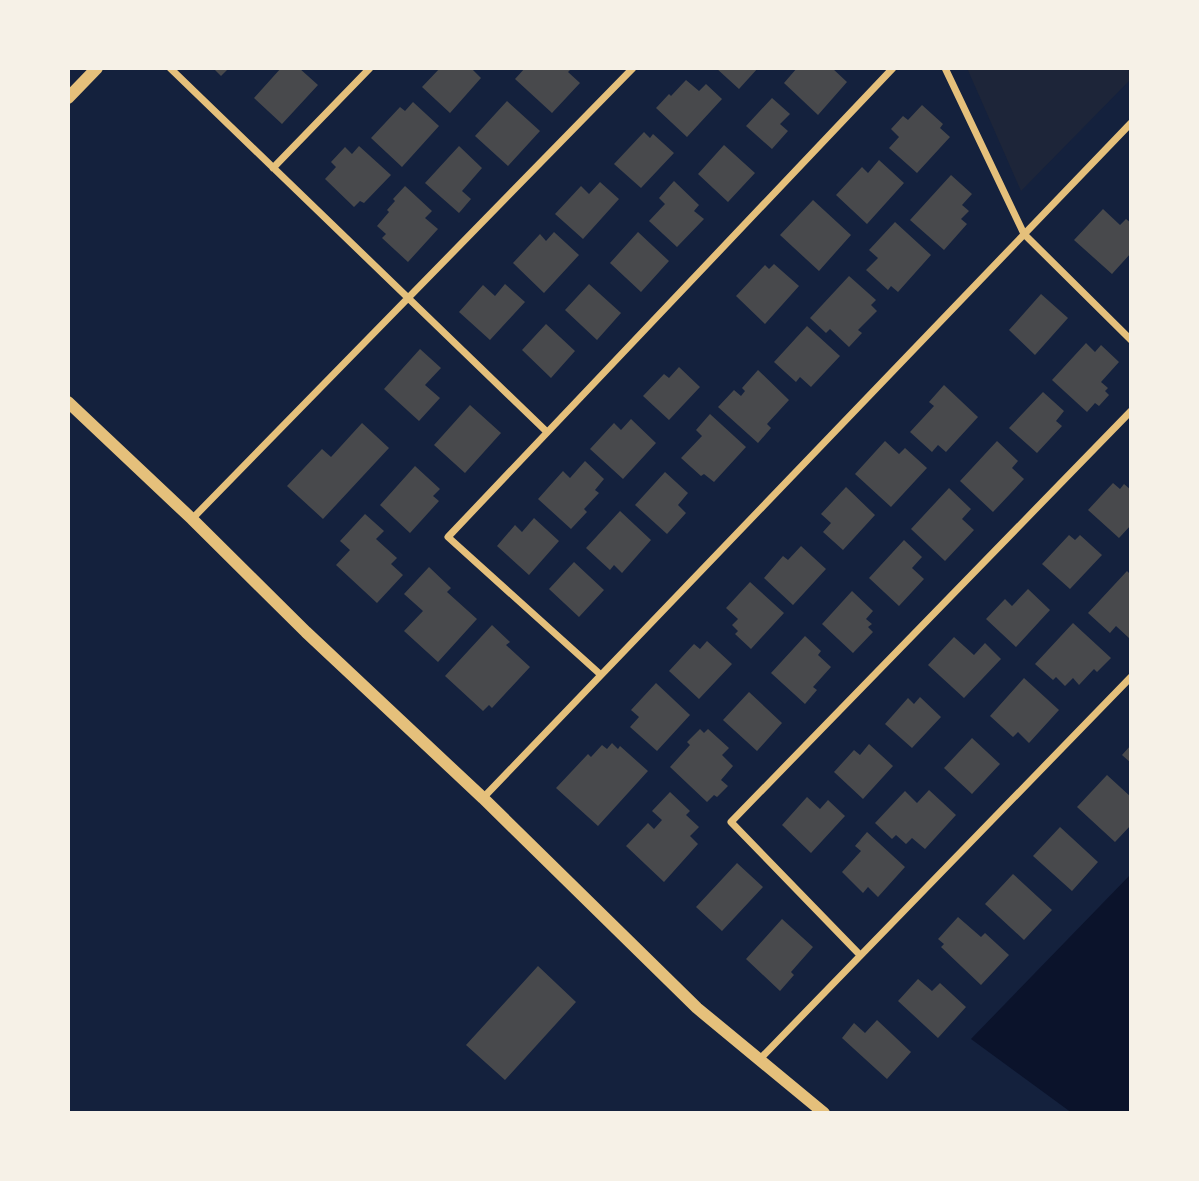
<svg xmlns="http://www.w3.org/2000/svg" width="1199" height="1181" viewBox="0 0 1199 1181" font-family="Overpass,sans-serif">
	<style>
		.green { fill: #1d2539 }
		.water { fill: #0b132b }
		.building { fill: #48494c }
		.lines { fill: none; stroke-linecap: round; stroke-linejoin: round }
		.minor { stroke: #e5c07b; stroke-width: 7 }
		.tertiary { stroke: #e5c07b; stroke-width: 12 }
	</style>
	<rect width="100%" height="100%" fill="#14213d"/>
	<path class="green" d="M967 68H1131V79L1021 191Z"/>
	<path class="water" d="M1131 874V1113H1072L971 1039Z"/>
	<path class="building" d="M213 68H229L221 76Z
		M281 68H299L318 85 282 124 254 98Z
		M440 68H471L481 78 450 113 422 87Z
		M525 68H572L568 72 580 83 552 113 515 79Z
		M716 68H758L739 89Z
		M797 68H832L847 82 818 115 784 83Z
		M686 80 699 91 706 84 722 99 687 137 656 108 669 94 671 96Z
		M772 98 790 114 780 124 788 131 772 149 746 126Z
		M507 101 540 131 508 166 475 136Z
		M413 102 439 126 402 167 371 138 400 107 405 111Z
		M922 105 943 124 940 128 950 137 917 173 889 148 899 137 891 129 903 116 908 120Z
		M644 132 650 138 653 134 674 153 641 188 614 164Z
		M724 145 755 173 728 202 698 174Z
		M359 146 391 175 364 203 360 201 354 207 325 179 336 167 331 162 345 147 352 154Z
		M459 146 482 168 462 191 471 199 459 213 425 183Z
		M879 160 904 183 867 224 836 195 862 167 868 173Z
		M951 175 972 194 962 205 969 211 961 219 967 224 944 250 910 220Z
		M674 181 699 205 694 211 704 219 677 247 649 221 665 204 659 198Z
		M600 182 619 199 583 239 555 214 581 186 589 194Z
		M405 186 432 211 425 218 438 229 408 262 382 238 386 234 377 226 389 212 387 210 395 201 393 199Z
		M813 200 851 235 819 271 780 235Z
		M1103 209 1120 225 1126 219 1131 223V253L1112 274 1074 240Z
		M895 222 931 255 898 292 891 286 888 290 866 270 878 258 869 250Z
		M554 232 579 255 544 293 513 263 540 234 546 241Z
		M638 232 669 261 641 292 610 263Z
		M774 264 799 286 765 324 736 296 765 265 769 269Z
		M849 276 876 300 871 305 877 311 858 330 862 333 849 347 830 329 826 333 810 318Z
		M505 284 525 302 490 340 459 312 483 285 495 296Z
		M589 284 621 313 597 340 565 310Z
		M1041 294 1068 318 1035 355 1009 330Z
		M546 324 575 351 551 378 522 350Z
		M807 326 840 356 811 387 800 377 796 382 774 362Z
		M1086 343 1095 352 1101 345 1119 362 1101 382 1108 388 1105 391 1109 395 1099 406 1095 403 1087 412 1052 380Z
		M420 349 441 368 425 385 440 398 419 421 384 389Z
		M679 367 700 387 669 420 643 396 664 374 669 378Z
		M758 370 789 400 767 424 771 428 758 443 718 407 734 390 741 396 745 391 742 388Z
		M944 385 978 417 946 452 938 445 932 452 910 432 934 406 929 402Z
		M1043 392 1064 411 1056 421 1062 426 1037 453 1009 428Z
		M470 405 501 433 465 473 434 445Z
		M710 414 746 447 714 482 704 474 701 476 681 458 702 436 696 430Z
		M631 419 656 443 623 479 590 449 614 423 621 430Z
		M362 423 389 448 323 519 287 486 322 449 331 457Z
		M885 441 899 454 905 448 927 468 891 507 855 474Z
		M997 441 1018 461 1012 468 1024 479 993 512 960 481Z
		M585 461 604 479 595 490 599 493 584 509 587 512 571 529 538 499 563 471 570 478Z
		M415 466 440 489 433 496 439 501 410 533 380 505Z
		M665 472 688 493 678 505 686 513 667 534 635 505Z
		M1113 483 1120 489 1124 484 1131 490V525L1119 538 1088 510Z
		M846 487 875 515 843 550 823 532 831 523 821 514Z
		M949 488 971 509 962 519 974 530 945 561 911 529Z
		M620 511 651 540 622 573 614 565 610 570 586 548Z
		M365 514 384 531 376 539 397 558 391 564 403 575 377 603 336 565 350 550 340 541Z
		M534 518 559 541 529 575 497 546 515 525 522 532Z
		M1069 535 1075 540 1080 535 1102 555 1070 589 1042 564Z
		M904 540 922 557 912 568 924 579 899 606 869 578Z
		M801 546 826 569 793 605 764 578 783 556 788 560Z
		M574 562 604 590 579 617 549 589Z
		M429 567 451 588 447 592 477 619 438 662 404 631 423 611 404 594Z
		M1127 571 1131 575V635L1129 638 1116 626 1110 633 1088 613Z
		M750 582 784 613 751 649 735 634 738 631 732 625 738 619 726 608Z
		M1028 589 1050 610 1016 647 986 619 1005 599 1012 606Z
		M852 591 873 611 866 619 872 624 868 627 873 632 853 653 822 624Z
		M1073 623 1111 658 1097 672 1094 669 1079 685 1073 678 1065 686 1056 677 1053 680 1035 664Z
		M492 625 510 642 506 645 530 667 492 708 489 705 483 711 445 676Z
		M805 636 821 651 818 655 831 667 813 687 817 690 805 704 771 673Z
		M954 637 974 655 985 643 1001 659 964 698 928 665Z
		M707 641 732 664 699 699 669 671 694 644 700 649Z
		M1024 678 1059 710 1029 743 1018 732 1013 737 990 716Z
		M656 683 690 715 657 751 630 727 639 717 631 710Z
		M749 692 782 723 757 751 723 720Z
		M920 697 941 717 912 748 885 724 908 698 914 704Z
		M700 729 704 733 708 729 729 748 722 755 733 766 721 780 728 786 717 797 714 795 707 802 670 767 690 745 687 742Z
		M972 738 1000 764 972 794 944 768Z
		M612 743 618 749 620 746 648 771 598 826 556 788 588 754 591 757 602 745 607 749Z
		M869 744 893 766 863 799 834 772 854 750 860 755Z
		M1131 745V763L1122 755Z
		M1107 775 1131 797V825L1115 842 1077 807Z
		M929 790 956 815 925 849 912 838 906 844 896 835 892 839 875 823 905 791 917 803Z
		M670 792 690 811 686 815 699 827 690 836 698 844 664 882 626 846 648 823 654 829 662 820 652 811Z
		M807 797 820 809 828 800 845 816 811 853 782 825Z
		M1060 827 1098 862 1072 891 1033 856Z
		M867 832 905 867 878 897 868 887 863 893 842 872 861 851 855 846Z
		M737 863 763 887 722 931 696 907Z
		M1013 874 1052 910 1024 940 985 904Z
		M958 917 981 937 985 933 1009 955 981 985 941 947 944 944 938 939Z
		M782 919 813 947 791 972 794 975 780 991 746 959Z
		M538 966 576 1002 505 1080 466 1045Z
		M918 979 932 991 940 983 966 1007 938 1038 898 1001Z
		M877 1020 911 1052 887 1079 842 1038 854 1023 865 1033Z"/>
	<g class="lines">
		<path class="minor" d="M170 68 547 432
			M945 68 1024 234 1131 340
			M273 168 370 68
			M192 519 633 68
			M601 675 448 537 893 68
			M483 798 1131 123
			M860 955 731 822 1131 411
			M759 1060 1131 677"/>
		<path class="tertiary" d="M68 98 97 68
			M68 402 192 519 306 632 483 798 697 1008 824 1113"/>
	</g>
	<rect width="1199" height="1181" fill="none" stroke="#f6f1e7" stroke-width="140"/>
</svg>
